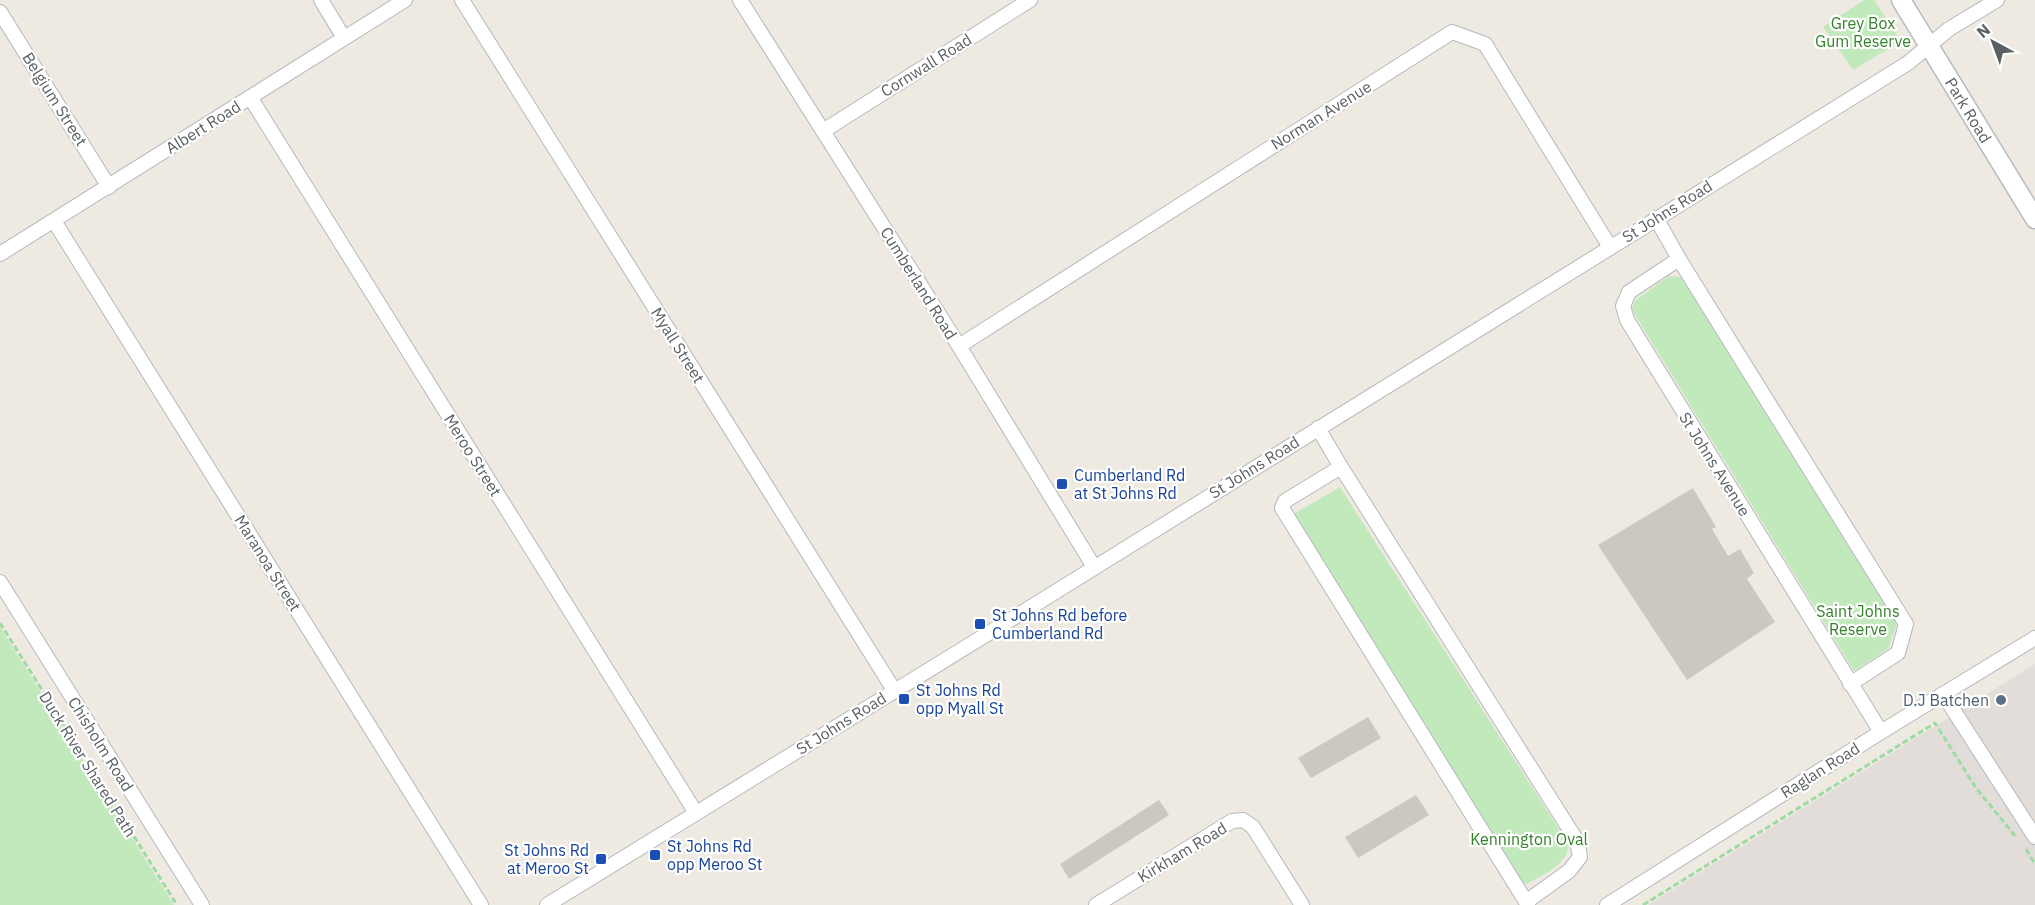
<svg xmlns="http://www.w3.org/2000/svg" width="2035" height="905" viewBox="0 0 2035 905" font-family="'IBM Plex Sans',sans-serif">
	<style>
		.industrial { fill: #e2ddd9 }
		.green { fill: #c2e9bb }
		.building { fill: #ccc7c0 }
		.lines { fill: none; stroke-linecap: round; stroke-linejoin: round }
		.minor-casing { stroke: #b4b9bd; stroke-width: 16 }
		.secondary-casing { stroke: #b5bbc0; stroke-width: 21 }
		.path { stroke: #9cdca3; stroke-width: 3; stroke-dasharray: 6 3; stroke-linecap: butt }
		.minor { stroke: #fff; stroke-width: 14 }
		.secondary { stroke: #fff; stroke-width: 18 }
		.transit-dot { fill: #1a4fb4; stroke: #fff; stroke-width: 2 }
		.service-dot { fill: #5c6f8a; stroke: #fff; stroke-width: 2 }
		.labels { text-anchor: middle; stroke-width: 4.5; stroke-linejoin: round; paint-order: stroke }
		.park-label { font-size: 16px; fill: #34822b; stroke: #fff }
		.street-label { font-size: 16px; fill: #5a6064; stroke: #fff }
		.transit-label { font-size: 16px; fill: #164399; stroke: #fff; text-anchor: start }
		.service-label { font-size: 16px; fill: #4e5e75; stroke: #fff; text-anchor: end }
	</style>
	<rect width="100%" height="100%" fill="#efeae1"/>
	<path class="industrial" d="M2035 664V905H1648Z"/>
	<path class="green" d="M1864 0H1874L1899 38 1896 44 1853 70 1823 27Z
		M1669 276 1681 277 1897 624 1888 649 1854 671 1635 315 1632 307 1636 300Z
		M1340 487 1569 845C1566 866 1544 874 1527 884L1520 882 1294 514Z
		M0 627 174 905H0Z"/>
	<path class="building" d="M1693 488 1716 527 1712 529 1728 556 1740 549 1754 573 1747 579 1775 622 1687 680 1598 545Z
		M1368 717 1381 738 1311 778 1298 758Z
		M1416 795 1429 815 1358 858 1345 837Z
		M1159 800 1169 815 1069 879 1060 864Z"/>
	<g class="lines">
		<g class="minor-casing">
			<path id="minor" d="M321 0 344 38
				M462 0 894 690
				M740 0 959 346 1094 567
				M0 12 109 187
				M250 97 696 813
				M823 131 1030 0
				M1656 218 1679 259 1906 624 1898 653 1850 684
				M54 221 481 905
				M0 254 405 0
				M1679 259 1629 292 1623 306 1627 320 1881 732
				M959 346 1452 32 1485 44 1610 247
				M1318 428 1341 467 1577 841 1580 857 1569 871 1526 902
				M1341 467 1285 501 1282 508 1528 905
				M0 582 202 905
				M1943 694 2035 837
				M547 905 1023 612 1908 63 1949 29 1997 0
				M1096 905 1232 821 1243 820 1253 827 1302 905
				M1607 905 1881 732 2035 638"/>
		</g>
		<g class="secondary-casing">
			<g id="secondary">
				<path id="s1" d="M1901 0 2035 219"/>
			</g>
		</g>
		<path class="path" d="M0 623 177 905
			M2026 849 2035 864
			M1643 905 1935 723 1976 788 2016 837"/>
		<use href="#minor" class="minor"/>
		<use href="#secondary" class="secondary"/>
	</g>
	<g class="transit-dot">
		<rect x="1056" y="478" width="12" height="12" rx="3"/>
		<rect x="974" y="618" width="12" height="12" rx="3"/>
		<rect x="898" y="693" width="12" height="12" rx="3"/>
		<rect x="649" y="849" width="12" height="12" rx="3"/>
		<rect x="595" y="853" width="12" height="12" rx="3"/>
	</g>
	<circle class="service-dot" cx="2001" cy="700" r="6"/>
	<g class="labels">
		<g class="park-label">
			<text x="1863" y="29">Grey Box<tspan x="1863" dy="18">Gum Reserve</tspan></text>
			<text x="1858" y="617">Saint Johns<tspan x="1858" dy="18">Reserve</tspan></text>
			<text x="1529" y="845">Kennington Oval</text>
		</g>
		<g class="street-label">
			<text transform="translate(926 65) rotate(-32)" y="6">Cornwall Road</text>
			<text transform="translate(55 99) rotate(58)" y="6">Belgium Street</text>
			<text dy="6" stroke="none"><textPath href="#s1" startOffset="129">Park Road</textPath></text>
			<text transform="translate(1321 115) rotate(-32)" y="6">Norman Avenue</text>
			<text transform="translate(203 127) rotate(-32)" y="6">Albert Road</text>
			<text transform="translate(1667 211) rotate(-32)" y="6">St Johns Road</text>
			<text transform="translate(919 283) rotate(58)" y="6">Cumberland Road</text>
			<text transform="translate(678 345) rotate(58)" y="6">Myall Street</text>
			<text transform="translate(473 455) rotate(58)" y="6">Meroo Street</text>
			<text transform="translate(1715 464) rotate(58)" y="6">St Johns Avenue</text>
			<text transform="translate(1254 467) rotate(-32)" y="6">St Johns Road</text>
			<text transform="translate(268 563) rotate(58)" y="6">Maranoa Street</text>
			<text transform="translate(841 723) rotate(-32)" y="6">St Johns Road</text>
			<text transform="translate(101 744) rotate(58)" y="6">Chisholm Road</text>
			<text transform="translate(88 764) rotate(58)" y="6">Duck River Shared Path</text>
			<text transform="translate(1820 770) rotate(-32)" y="6">Raglan Road</text>
			<text transform="translate(1182 852) rotate(-31)" y="6">Kirkham Road</text>
		</g>
		<g class="transit-label">
			<text x="1074" y="481">Cumberland Rd<tspan x="1074" dy="18">at St Johns Rd</tspan></text>
			<text x="992" y="621">St Johns Rd before<tspan x="992" dy="18">Cumberland Rd</tspan></text>
			<text x="916" y="696">St Johns Rd<tspan x="916" dy="18">opp Myall St</tspan></text>
			<text x="667" y="852">St Johns Rd<tspan x="667" dy="18">opp Meroo St</tspan></text>
			<text x="589" y="856" text-anchor="end">St Johns Rd<tspan x="589" dy="18">at Meroo St</tspan></text>
		</g>
		<g class="service-label">
			<text x="1989" y="706">D.J Batchen</text>
		</g>
	</g>
	<g transform="translate(1993 42) rotate(319)" stroke="#ffffff" stroke-width="4.5" paint-order="stroke">
	<path d="M0-4.5L10 22L0 15L-10 22Z" fill="#5a6064"/>
	<text y="-9" font-size="16" font-weight="bold" text-anchor="middle" fill="#5a6064">N</text>
	</g>
</svg>
